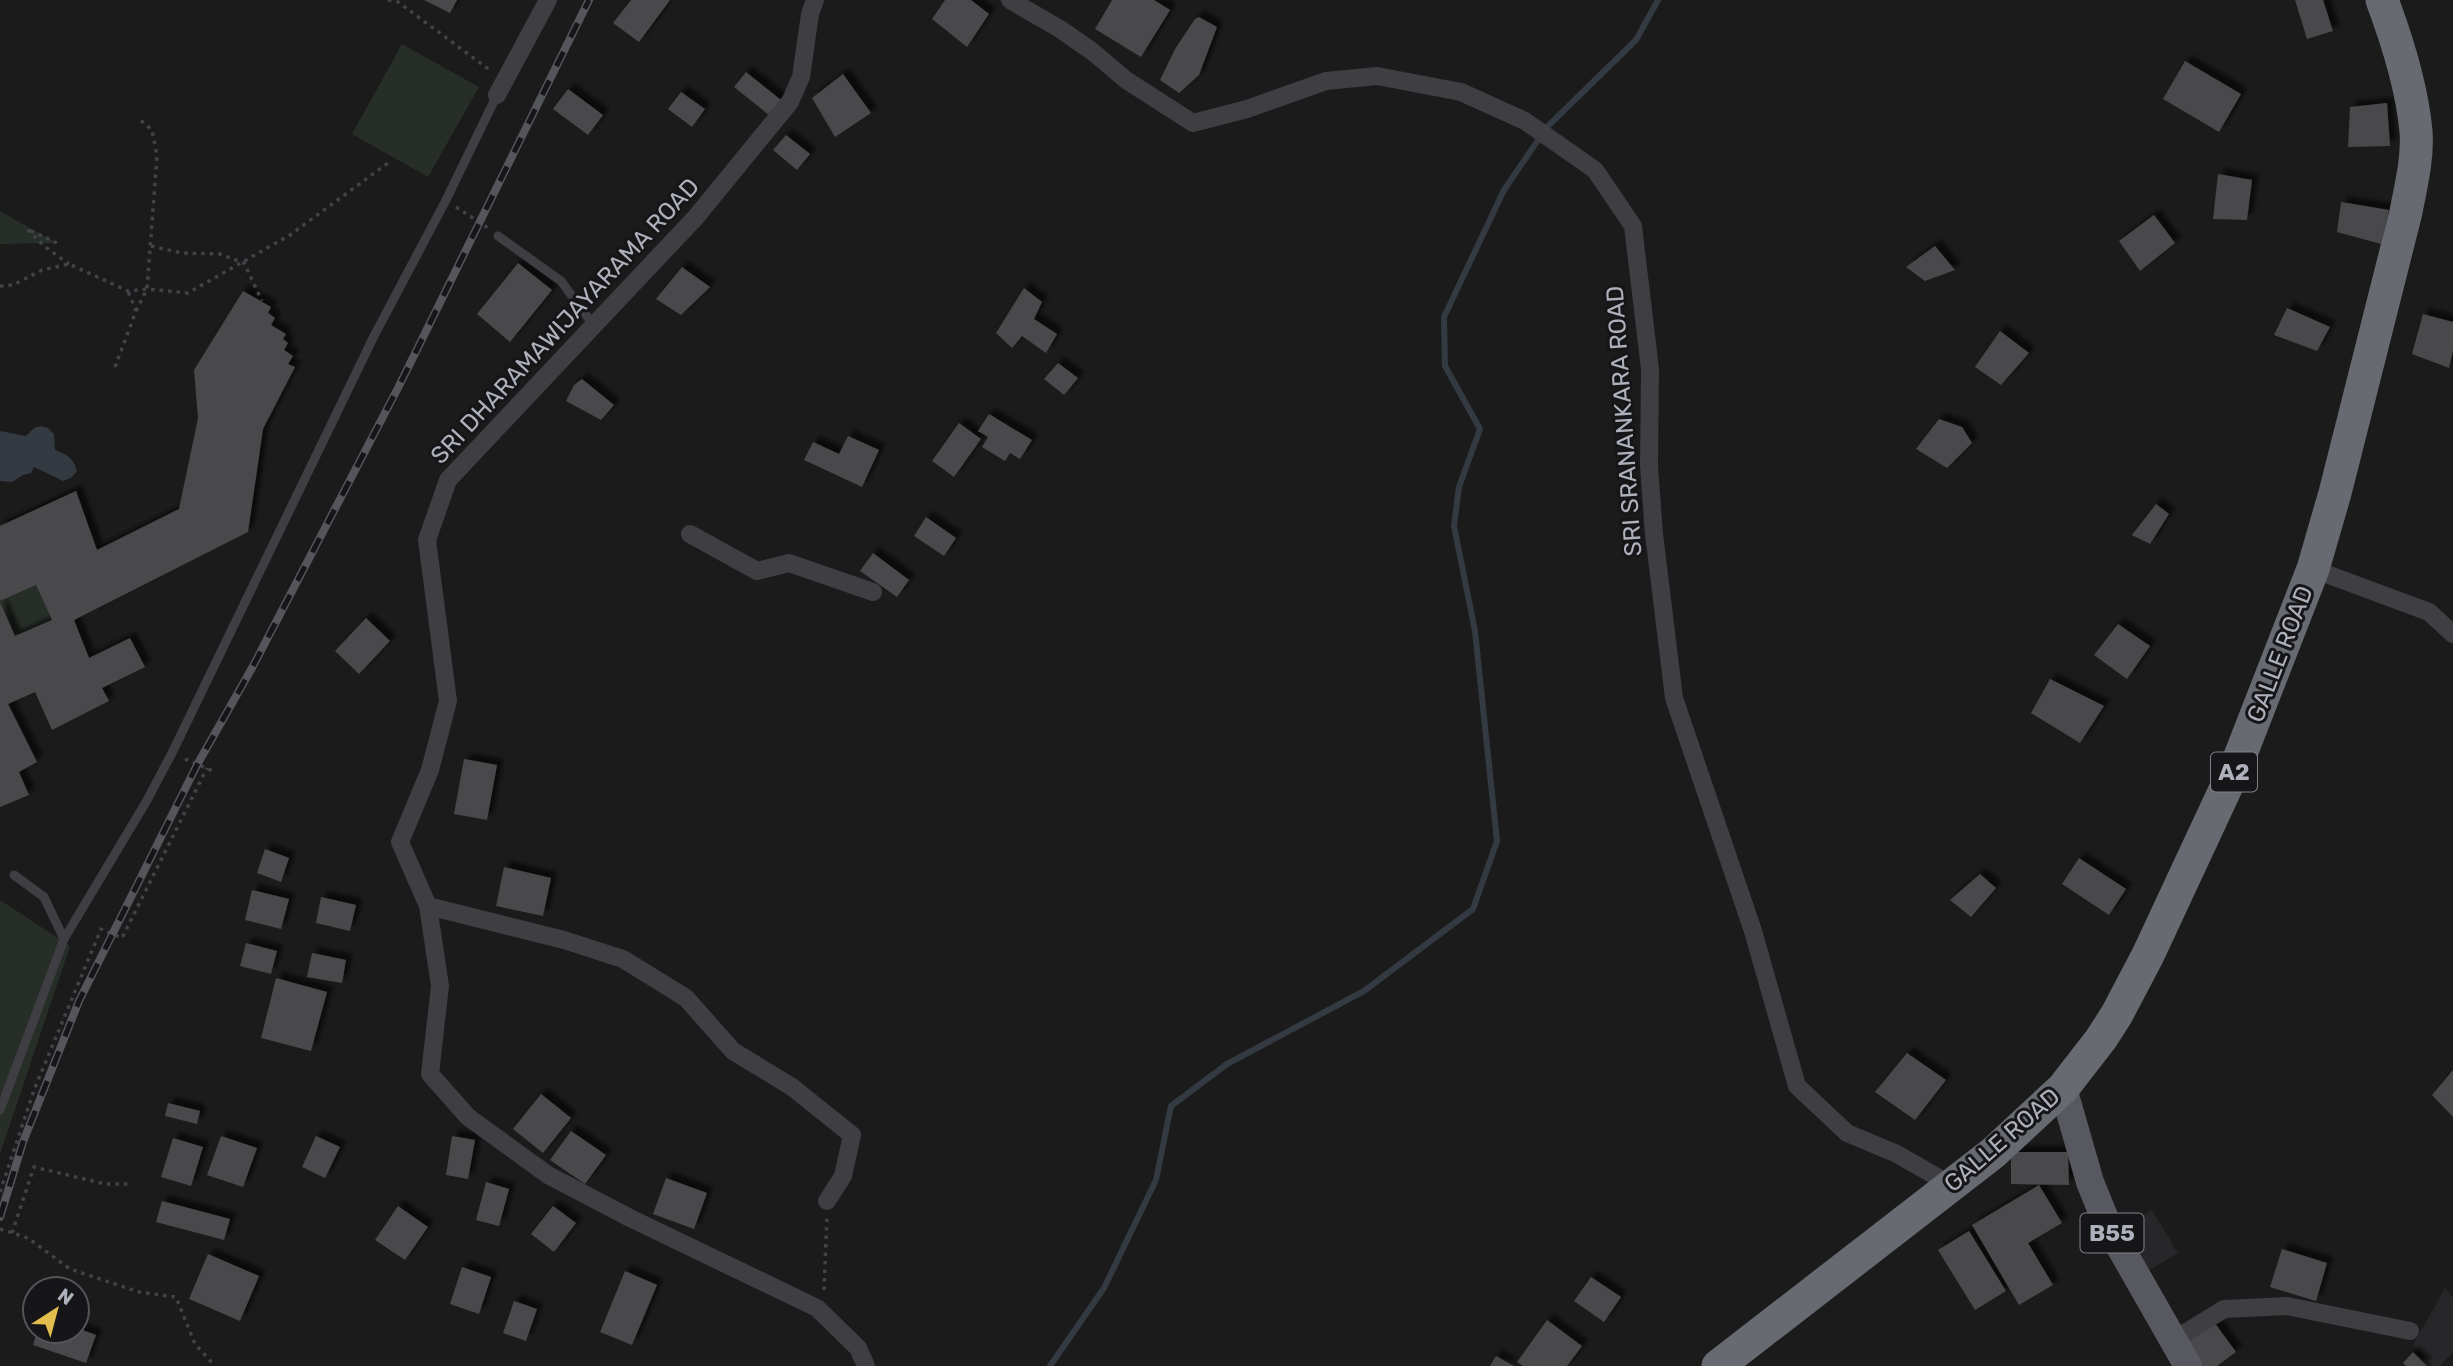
<svg xmlns="http://www.w3.org/2000/svg" width="2453" height="1366" viewBox="0 0 2453 1366" font-family="Rubik,sans-serif">
	<style>
		.built { fill: #272729 }
		.green { fill: #272e28 }
		.water { fill: #343a42 }
		.lines { fill: none; stroke-linecap: round; stroke-linejoin: round }
		.stream { stroke: #343a42; stroke-width: 6 }
		.building { fill: #48484c; filter: url(#shadow) }
		.path { stroke: #424348; stroke-width: 3.5; stroke-dasharray: 3.5 5; stroke-linecap: butt }
		.lane { stroke: #3e3e43; stroke-width: 9 }
		.street { stroke: #3e3e43; stroke-width: 18 }
		.primary { stroke: #585960; stroke-width: 28 }
		.highway { stroke: #686a72; stroke-width: 33 }
		.rail-casing { stroke: #55565c; stroke-width: 8 }
		.rail { stroke: #161618; stroke-width: 5; stroke-dasharray: 16; stroke-linecap: butt }
		.labels { text-anchor: middle; stroke-width: 6; stroke-linejoin: round; paint-order: stroke }
		.shield { fill: #161618; stroke: #80828a; stroke-width: 2 }
		.shield-label { font-size: 23px; font-weight: bold; fill: #aeb1bb }
		.street-label { font-size: 24px; fill: #aeb1bb; stroke: #161618 }
	</style>
	<defs>
		<filter id="shadow"><feDropShadow dx="6" dy="-6" stdDeviation="2" flood-color="#0009"/></filter>
	</defs>
	<rect width="100%" height="100%" fill="#1b1b1c"/>
	<path class="built" d="M2152 1210 2178 1253 2148 1271 2122 1228Z
		M2445 1288 2453 1297V1352L2440 1366H2433L2413 1345Z"/>
	<path class="green" d="M402 44 479 87 428 177 352 134Z
		M0 211 1 212 57 243 0 244Z
		M36 585 52 620 15 636 0 601Z
		M0 900 70 946 0 1154Z"/>
	<path class="water" d="M41 426 48 428 54 434 55 450C67 455 73 457 77 471L71 478 63 481 34 467 31 473 23 475 12 482 0 481V431L26 436 34 428Z"/>
	<g class="lines">
		<path class="stream" d="M1050 1366 1104 1288 1156 1180 1171 1106 1227 1064 1364 991 1473 909 1497 841 1475 631 1454 526 1459 487 1480 429 1445 366 1444 317 1504 190 1547 127 1636 40 1658 0"/>
	</g>
	<path class="building" d="M424 0H457L450 13Z
		M631 0H670L639 42 613 23Z
		M945 0H971L989 14 967 47 932 19Z
		M1112 0H1154L1170 10 1141 57 1095 29Z
		M2295 0H2323L2333 31 2307 39Z
		M1199 17 1217 27 1199 75 1179 93 1160 80 1175 49 1195 19Z
		M2185 61 2241 94 2219 132 2163 99Z
		M746 72 781 100 769 115 734 87Z
		M843 74 871 113 835 137 812 98Z
		M568 89 603 115 588 135 553 109Z
		M681 92 705 109 692 127 668 109Z
		M2387 103 2390 146 2348 147 2350 107Z
		M786 135 810 154 797 170 773 150Z
		M2218 174 2252 180 2247 220 2213 219Z
		M2341 202 2389 210 2381 244 2337 232Z
		M2154 215 2175 243 2140 271 2119 241Z
		M1935 246 1955 270 1925 281 1906 267Z
		M518 263 552 290 510 342 477 314Z
		M682 267 710 287 681 315 656 299Z
		M1024 288 1042 302 1034 319 1057 334 1046 353 1022 336 1012 348 996 333Z
		M243 291 271 307 268 313 275 318 271 325 286 334 283 339 288 343 284 350 293 356 288 364 295 367 263 429 248 532 74 620 89 658 130 638 145 667 102 688 109 701 52 730 35 692 8 704 37 762 19 772 29 795 0 807V602L15 636 52 620 36 585 0 601V526L76 491 97 550 179 509 198 418 194 370Z
		M2287 308 2330 327 2317 351 2274 335Z
		M2423 314 2453 322V351L2449 368 2412 354Z
		M2000 331 2029 353 2001 385 1975 367Z
		M1058 363 1078 378 1064 395 1044 379Z
		M582 379 614 405 601 420 566 401 574 385Z
		M989 414 1032 440 1020 459 1010 453 1005 461 982 447 988 437 978 431Z
		M1939 419 1962 427 1972 443 1947 468 1916 449Z
		M959 423 981 439 954 477 932 461Z
		M848 436 879 450 862 487 804 460 813 442 839 454Z
		M2156 504 2169 514 2150 544 2132 535Z
		M926 517 956 538 944 556 914 536Z
		M873 553 909 580 897 597 860 571Z
		M366 618 390 641 359 674 335 651Z
		M2118 624 2150 646 2127 679 2094 655Z
		M2050 679 2104 706 2080 743 2031 713Z
		M464 759 497 765 487 820 454 814Z
		M265 849 289 858 281 882 257 873Z
		M2079 858 2126 889 2109 915 2062 884Z
		M504 867 551 878 543 916 496 906Z
		M1980 874 1996 888 1971 917 1950 900Z
		M252 890 289 899 281 929 245 920Z
		M321 897 356 905 350 931 316 923Z
		M246 943 277 951 271 974 240 966Z
		M312 953 346 960 342 983 307 977Z
		M276 978 327 992 311 1051 261 1038Z
		M1907 1053 1946 1080 1915 1120 1875 1092Z
		M2453 1070V1117L2432 1095Z
		M541 1094 571 1118 543 1153 513 1129Z
		M168 1103 200 1111 197 1124 165 1116Z
		M571 1131 606 1155 585 1184 550 1160Z
		M221 1136 257 1148 243 1187 207 1175Z
		M316 1136 340 1147 325 1178 302 1167Z
		M452 1136 475 1140 468 1179 446 1175Z
		M173 1138 203 1147 191 1186 161 1177Z
		M2011 1152H2068L2069 1185 2011 1184Z
		M666 1178 707 1193 694 1229 653 1214Z
		M486 1182 509 1189 499 1226 476 1220Z
		M2039 1185 2062 1223 2028 1243 2053 1285 2019 1305 1972 1225Z
		M162 1201 230 1219 224 1240 156 1222Z
		M398 1206 428 1227 405 1260 375 1240Z
		M553 1206 576 1223 554 1252 531 1234Z
		M1969 1231 2006 1291 1975 1310 1938 1250Z
		M2282 1249 2327 1263 2316 1301 2270 1287Z
		M208 1254 259 1276 240 1321 189 1299Z
		M462 1267 491 1277 479 1314 450 1304Z
		M625 1271 657 1285 632 1345 600 1332Z
		M1591 1277 1621 1297 1604 1322 1574 1301Z
		M514 1301 537 1309 526 1341 503 1333Z
		M1547 1320 1582 1346 1567 1366H1523L1517 1362Z
		M2214 1322 2236 1352 2217 1366H2200L2184 1343Z
		M77 1328 96 1335 86 1363 33 1345 37 1331H77Z
		M2413 1352 2427 1366H2406L2403 1363Z
		M1496 1356 1514 1366H1490Z"/>
	<g class="lines">
		<path class="path" d="M388 0 398 2 491 71
			M456 207 488 228
			M57 243 27 229 44 246 69 264
			M151 246 181 253 220 254 244 263 262 301
			M0 286 13 285 42 270 69 264 128 291 147 289 188 293 290 235 388 163
			M136 311 147 289 157 156 152 130 139 119
			M115 367 136 311 128 291
			M185 759 215 772
			M0 1192 34 1090 101 929 122 938 207 768
			M0 1229 28 1238 70 1269 139 1292 176 1297 195 1344 215 1366
			M12 1233 34 1167 105 1184H130
			M824 1290 827 1217"/>
		<path class="lane" d="M498 236 561 281 594 326
			M14 875 44 897 64 939
			M0 1110 64 939 146 802 172 753 374 336 446 200 497 95"/>
		<path class="street" d="M815 0 810 14 801 77 790 102 696 217 448 480 427 540 448 701 430 770 400 842 428 906 440 986 430 1074 468 1117 548 1175 630 1218 817 1308 858 1348 866 1366
			M1010 0 1060 29 1093 52 1126 80 1193 123 1247 109 1326 81 1377 76 1461 92 1525 121 1595 170 1633 226 1650 369 1649 466 1654 534 1674 698 1753 931 1797 1086 1847 1133 1897 1154 1951 1185
			M497 95 548 0
			M690 534 757 571 789 563 873 592
			M2313 569 2429 612 2453 634
			M428 906 564 940 623 959 686 998 733 1051 792 1087 852 1135 843 1176 827 1201
			M2174 1340 2224 1309 2287 1306 2410 1331"/>
		<path class="primary" d="M2063 1088 2090 1182 2107 1224 2188 1366"/>
		<path class="highway" d="M1718 1366 1993 1153 2063 1088 2101 1039 2117 1014 2148 955 2237 764 2313 569 2335 493 2406 212C2411 185 2418 159 2416 131 2412 88 2397 40 2382 0"/>
		<g class="rail-casing">
			<path id="rail" d="M0 1217 23 1142 79 1001 197 765 252 668 399 386 589 0"/>
		</g>
		<use href="#rail" class="rail"/>
	</g>
	<g class="labels">
		<g class="shield">
			<rect x="2211" y="752.5" width="46" height="39" rx="5"/>
			<rect x="2080.5" y="1213.5" width="63" height="39" rx="5"/>
		</g>
		<g class="shield-label">
			<text x="2234" y="780">A2</text>
			<text x="2112" y="1241">B55</text>
		</g>
		<g class="street-label">
			<text transform="translate(565 321) rotate(-47)" y="8">SRI DHARAMAWIJAYARAMA ROAD</text>
			<text transform="translate(1624 421) rotate(-94)" y="8">SRI SRANANKARA ROAD</text>
			<text transform="translate(2280 654) rotate(-69)" y="8">GALLE ROAD</text>
			<text transform="translate(2002 1140) rotate(-41)" y="8">GALLE ROAD</text>
		</g>
	</g>
	<g transform="translate(56 1310) rotate(36)"><circle r="33" fill="#161618" stroke="#535459" stroke-width="2"/>
	<path d="M0-5L12 26L0 18L-12 26Z" fill="#e1be4e"/>
	<text y="-10" font-size="19" font-weight="bold" text-anchor="middle" fill="#aeb1bb">N</text>
	</g>
</svg>
